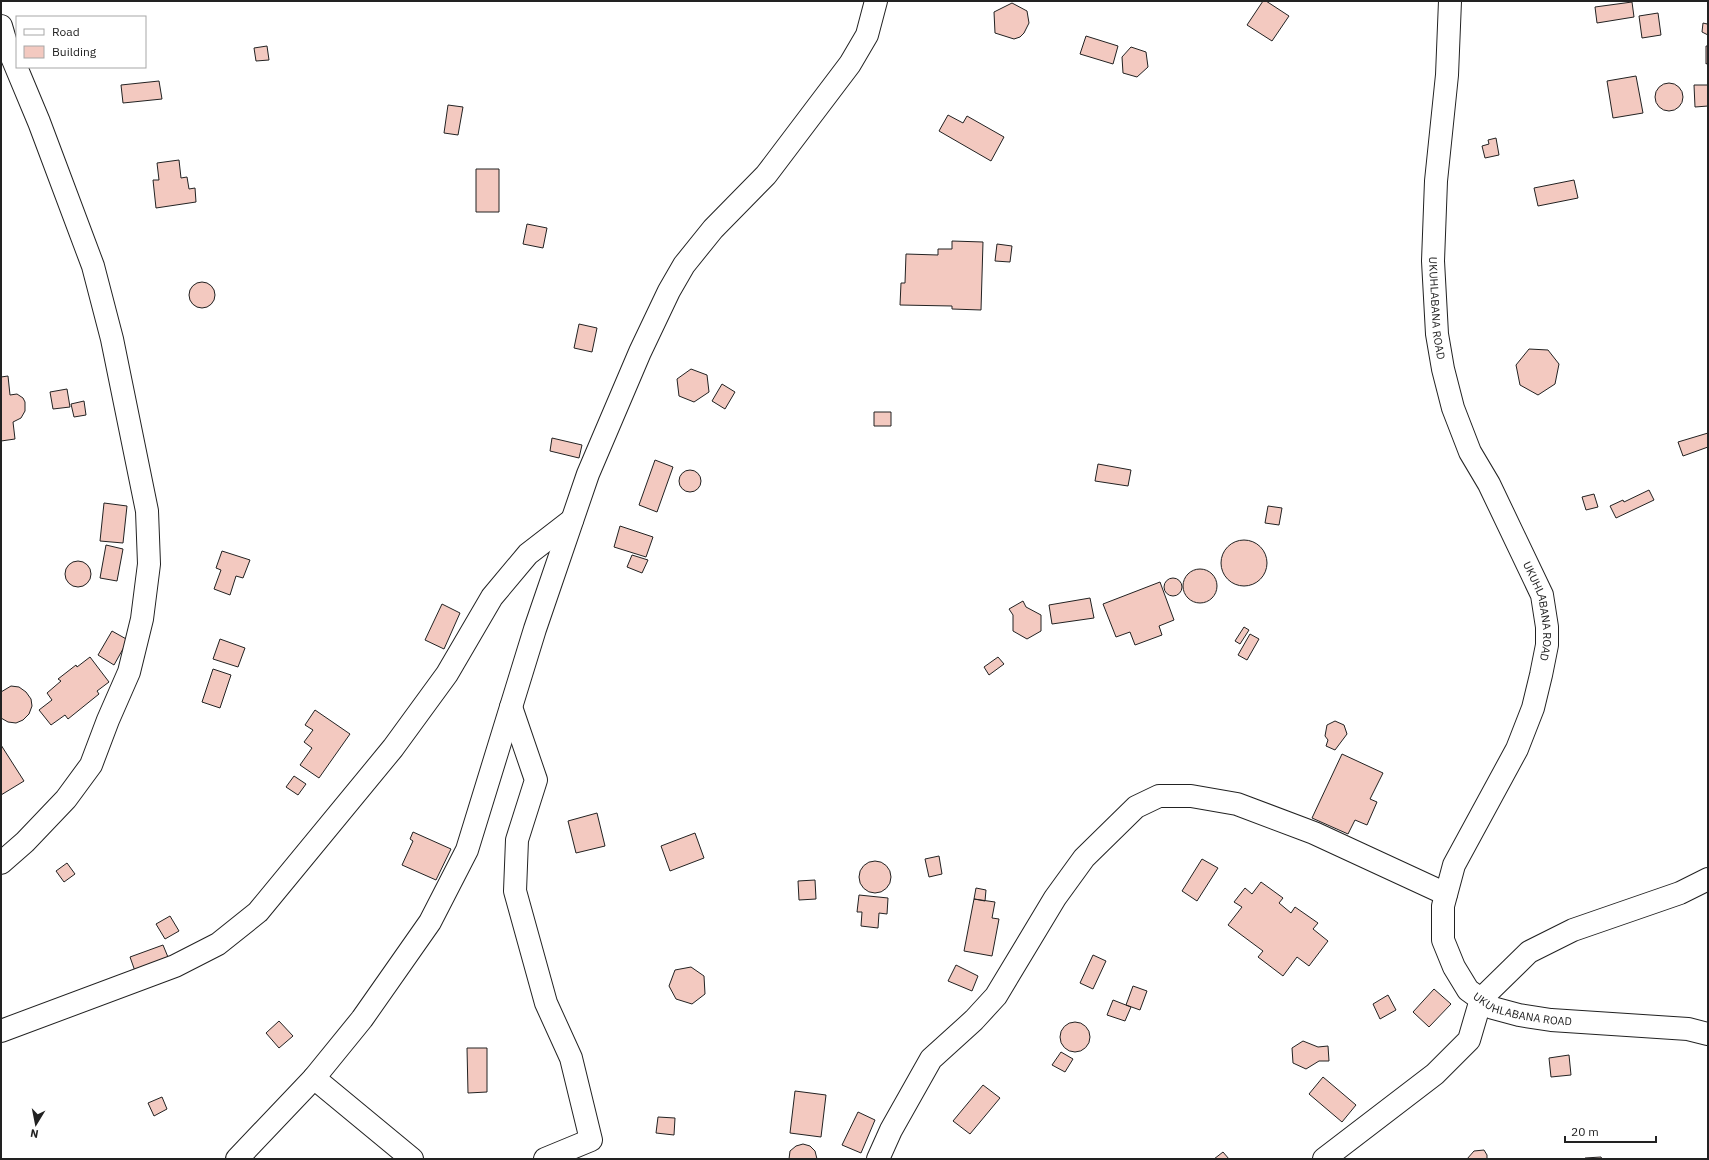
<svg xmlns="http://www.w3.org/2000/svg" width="1709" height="1160" viewBox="0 0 1709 1160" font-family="'IBM Plex Sans',sans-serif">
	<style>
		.building { fill: #f3c9c0; stroke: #222 }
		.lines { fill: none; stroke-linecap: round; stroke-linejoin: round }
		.minor-casing { stroke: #222; stroke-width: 24 }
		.minor { stroke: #fff; stroke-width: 22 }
		.labels { text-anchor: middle; stroke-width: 3; stroke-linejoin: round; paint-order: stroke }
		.street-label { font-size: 11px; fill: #222; stroke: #fff }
	</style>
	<rect width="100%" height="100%" fill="#fff"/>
	<path class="building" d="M1263 1H1266L1289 16 1272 41 1247 25Z
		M1632 2 1634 17 1597 23 1595 7Z
		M1012 3 1027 11 1029 23 1024 33 1020 37 1014 39 995 33 994 12Z
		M1658 13 1661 35 1642 38 1639 16Z
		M1708 22V35L1702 32 1703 23 1707 24Z
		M1086 36 1118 46 1113 64 1080 54Z
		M267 46 269 60 256 61 254 48Z
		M1706 46H1708V63L1706 64Z
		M1131 47 1146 52 1148 67 1137 77 1123 73 1122 57Z
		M1636 76 1643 113 1613 118 1607 81Z
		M159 81 162 99 123 103 121 85Z
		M1655 97a14 14 0 1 1 28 0a14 14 0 1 1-28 0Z
		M1694 85H1708V106L1695 107Z
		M448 105 463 107 458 135 444 133Z
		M948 115 963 123 967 116 1004 137 991 161 939 131Z
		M1496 138 1499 155 1485 158 1482 146 1489 144 1488 140Z
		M179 160 181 178 187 177 189 189 195 188 196 202 156 208 153 180H159L157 163Z
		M476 169H499V212H476Z
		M1574 180 1578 198 1538 206 1534 188Z
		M527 224 547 228 543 248 523 244Z
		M952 241 983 242 981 310 952 309V306L900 305 901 283H905L906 254 938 255V249H952Z
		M997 244 1012 246 1010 262 995 261Z
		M189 295a13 13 0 1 1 26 0a13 13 0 1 1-26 0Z
		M579 324 597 328 592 352 574 348Z
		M1529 349 1548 350 1559 364 1555 384 1538 395 1520 385 1516 365Z
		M691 369 707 375 709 392 694 402 679 396 677 379Z
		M8 376 10 395 17 394 23 398 25 402V411L21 418 13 422 15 439 1 441V377Z
		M722 384 735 392 725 409 712 401Z
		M67 389 70 407 53 409 50 392Z
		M84 401 86 415 74 417 71 404Z
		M874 412H891V426H874Z
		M1708 433V447L1683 456 1678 442Z
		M552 438 582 445 579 458 550 451Z
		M655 460 673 467 657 512 639 505Z
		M1098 464 1131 470 1128 486 1095 481Z
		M679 481a11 11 0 1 1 22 0a11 11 0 1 1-22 0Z
		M1649 490 1654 500 1616 518 1610 506 1623 500 1624 502Z
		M1594 494 1598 507 1586 510 1582 497Z
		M104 503 127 506 123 543 100 541Z
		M1268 506 1282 508 1279 525 1265 523Z
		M620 526 653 537 646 557 614 547Z
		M1221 563a23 23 0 1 1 46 0a23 23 0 1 1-46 0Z
		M106 545 123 549 117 581 100 578Z
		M222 551 250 560 243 578 236 576 230 595 214 589 221 570 216 568Z
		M632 555 648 560 642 573 627 567Z
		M65 574a13 13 0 1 1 26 0a13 13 0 1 1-26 0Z
		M1183 586a17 17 0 1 1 34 0a17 17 0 1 1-34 0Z
		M1164 587a9 9 0 1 1 18 0a9 9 0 1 1-18 0Z
		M1160 582 1174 620 1159 626 1162 635 1135 645 1130 632 1116 637 1103 604Z
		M1090 598 1094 618 1052 624 1049 605Z
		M1023 601 1026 607 1041 615V631L1027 639 1013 631V615L1009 609Z
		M442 604 460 613 444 649 425 640Z
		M1244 627 1249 630 1240 644 1235 641Z
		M112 631 128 640 114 665 98 655Z
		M1250 634 1259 639 1247 660 1238 655Z
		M220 639 245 648 238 667 213 659Z
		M90 657 109 682 97 691 99 694 68 719 65 715 51 725 39 710 52 700 47 693 61 681 58 679 76 665 77 667Z
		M998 657 1004 664 989 675 984 667Z
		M213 669 231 675 220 708 202 702Z
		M11 686 19 687 26 692 31 699 32 706 29 714 23 720 16 723 8 722 1 718V692Z
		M315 710 350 734 319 778 300 765 312 748 304 742 313 730 305 725Z
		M1335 721 1344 725 1347 734 1335 750 1326 746 1328 740 1325 736 1327 725Z
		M1 745 24 781 1 795Z
		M1342 754 1383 773 1370 799 1377 802 1367 825 1355 820 1348 834 1312 818Z
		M294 776 306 784 298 795 286 787Z
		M597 813 605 846 576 853 568 821Z
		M413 832 451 849 436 880 402 865 413 841 410 839Z
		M695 833 704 858 670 871 661 846Z
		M939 856 942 874 929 877 925 859Z
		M1202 859 1218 868 1197 901 1182 891Z
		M859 877a16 16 0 1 1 32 0a16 16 0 1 1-32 0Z
		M67 863 75 874 64 882 56 871Z
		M815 880 816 899 799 900 798 881Z
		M1261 882 1283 898 1279 903 1291 913 1295 907 1318 923 1313 929 1328 941 1309 966 1297 957 1283 976 1258 957 1263 951 1228 925 1242 907 1234 902 1245 888 1252 894Z
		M976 888 986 890 985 901 974 899Z
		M859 895 888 898 887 914 879 913 878 928 861 926 862 912H857Z
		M974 899 995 902 992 918 999 919 992 956 964 951Z
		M170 916 179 931 165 939 156 924Z
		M163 945 170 962 136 974 130 957Z
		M1093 955 1106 961 1093 989 1080 983Z
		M956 965 978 976 972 991 948 981Z
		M691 967 704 976 705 994 692 1004 676 999 669 986 675 970Z
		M1133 986 1147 991 1140 1010 1126 1005Z
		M1434 989 1451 1004 1429 1027 1413 1012Z
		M1388 995 1396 1010 1380 1019 1373 1004Z
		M1113 1000 1131 1007 1125 1021 1107 1015Z
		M279 1021 293 1036 279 1048 266 1033Z
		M1060 1037a15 15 0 1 1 30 0a15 15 0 1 1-30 0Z
		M1303 1041 1318 1047 1328 1046 1329 1061H1319L1306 1069 1293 1063 1292 1048Z
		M467 1048H487V1092L468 1093Z
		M1061 1052 1073 1059 1065 1072 1052 1065Z
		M1569 1055 1571 1075 1551 1077 1549 1058Z
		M1323 1077 1356 1105 1342 1122 1309 1094Z
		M983 1085 1000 1098 970 1134 953 1121Z
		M795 1091 826 1095 821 1137 790 1133Z
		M162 1097 167 1109 154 1116 148 1103Z
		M858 1112 875 1120 861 1153 842 1145Z
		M658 1117 675 1118 674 1135 656 1133Z
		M803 1144 810 1146 815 1151 817 1159H789L790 1151 796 1146Z
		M1484 1150 1487 1155V1159H1467L1474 1151Z
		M1223 1152 1229 1159H1214Z
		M1601 1157 1602 1159H1586L1585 1158Z"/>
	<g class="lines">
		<g class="minor-casing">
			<g id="minor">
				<path id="s1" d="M1450 1 1447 75 1436 181 1433 261 1437 334 1443 369 1453 408 1470 452 1489 484 1542 595 1547 627V645L1541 675 1533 708 1517 749 1454 865 1443 906V940L1454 967 1468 990 1493 1008 1519 1015 1551 1020 1688 1029 1708 1034"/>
				<path d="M1 26 6 43 39 122 93 266 112 339 147 511 149 564 142 619 129 672 108 720 91 765 66 799 25 842 1 863"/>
				<path d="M511 707 536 780 517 840 515 891 546 1003 571 1058 591 1140 545 1159"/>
				<path d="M1 1031 175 966 218 944 258 912 393 748 447 674 492 597 528 554 572 520"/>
				<path d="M314 1078 412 1159"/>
				<path d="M237 1159 314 1078 362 1019 430 922 467 850 535 629 588 474 640 352 669 291 684 265 713 229 766 175 850 64 867 35 876 1"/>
				<path d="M878 1159 891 1130 931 1059 974 1020 996 996 1055 898 1084 858 1136 807 1159 796H1191L1237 804 1314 833 1446 894"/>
				<path d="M1324 1159 1435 1074 1469 1040 1481 999 1529 952 1573 930 1680 893 1708 879"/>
			</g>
		</g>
		<use href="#minor" class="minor"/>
	</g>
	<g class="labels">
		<g class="street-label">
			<text dy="4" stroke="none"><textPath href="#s1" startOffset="308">UKUHLABANA ROAD</textPath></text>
			<text dy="4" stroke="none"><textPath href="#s1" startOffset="632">UKUHLABANA ROAD</textPath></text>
			<text dy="4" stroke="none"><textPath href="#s1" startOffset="1100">UKUHLABANA ROAD</textPath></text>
		</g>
	</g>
	<rect width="1709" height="1160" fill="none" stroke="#222222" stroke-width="4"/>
	<rect x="16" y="16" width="130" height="52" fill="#ffffff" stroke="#a7a7a7"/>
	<rect x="24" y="29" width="20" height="6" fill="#ffffff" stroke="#a7a7a7"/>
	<text x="52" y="36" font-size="12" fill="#222222">Road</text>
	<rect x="24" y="46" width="20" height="12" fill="#f3c9c0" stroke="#a7a7a7"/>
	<text x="52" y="56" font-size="12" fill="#222222">Building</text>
	<g transform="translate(36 1124) rotate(190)" stroke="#ffffff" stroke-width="3" paint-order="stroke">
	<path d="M0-3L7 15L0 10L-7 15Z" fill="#222222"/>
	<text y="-6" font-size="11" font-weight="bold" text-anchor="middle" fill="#222222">N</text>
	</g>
	<path d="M1565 1136v6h91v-6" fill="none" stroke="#222222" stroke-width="2"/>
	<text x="1571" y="1136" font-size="12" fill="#222222" stroke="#ffffff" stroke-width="3" paint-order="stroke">20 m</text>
</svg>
